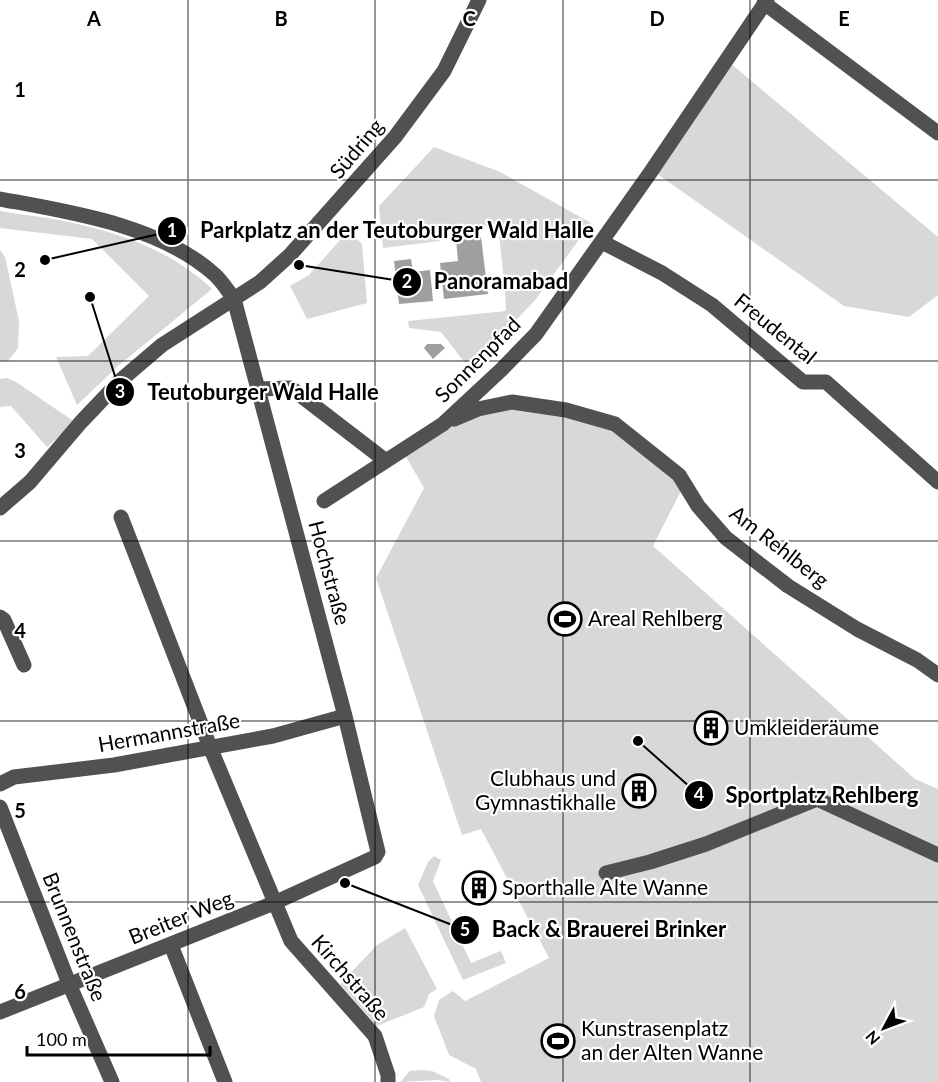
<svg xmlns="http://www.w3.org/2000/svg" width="938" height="1082" viewBox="0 0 938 1082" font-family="Lato,sans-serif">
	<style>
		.green { fill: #d8d8d8 }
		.water { fill: #9f9f9f }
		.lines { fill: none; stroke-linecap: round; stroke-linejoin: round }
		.minor { stroke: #515151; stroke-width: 15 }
		.grid { fill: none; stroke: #000; stroke-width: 1.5; stroke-opacity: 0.55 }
		.labels { text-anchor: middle; stroke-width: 4.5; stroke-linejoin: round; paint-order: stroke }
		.street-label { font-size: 21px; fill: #000; stroke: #fff }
		.poi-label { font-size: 21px; fill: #000; stroke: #fff; text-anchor: start }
		.grid-label { font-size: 20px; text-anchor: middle; font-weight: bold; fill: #000; stroke: #fff; stroke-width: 4.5; stroke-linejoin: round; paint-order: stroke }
		.leader { fill: none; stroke: #000; stroke-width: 2 }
		.callout-dot { fill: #000; stroke: #fff; stroke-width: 2 }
		.mark-label { font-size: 18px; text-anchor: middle; font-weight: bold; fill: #fff }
		.callout-label { font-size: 22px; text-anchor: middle; font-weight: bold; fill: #000; stroke: #fff; stroke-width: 4.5; stroke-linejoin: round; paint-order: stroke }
	</style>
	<rect width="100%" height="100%" fill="#fff"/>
	<path class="green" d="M730 63 938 237V295L909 317 844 306 656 173Z
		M434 147 500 172 591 223 536 299 505 332 465 363 441 332 409 328 408 321 506 311 505 291 498 225 446 228 440 241 383 248 379 206Z
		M0 211C20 215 40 216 59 220 115 231 170 249 212 289L118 366 77 405 56 357 88 356 149 296 92 239 0 228Z
		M348 231 362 244 367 303 307 319 290 286 309 275Z
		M0 250 5 257 19 321 18 348 8 361H0Z
		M7 378 16 382 75 422 47 447 11 406 0 407V379Z
		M512 402 615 424 684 485 653 546 915 779 938 789V1082H481L476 1069 449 1055 434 1016 439 1000 453 991 465 1001 549 958 481 829 462 835 376 578 424 488 405 455 443 424Z
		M434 856 441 860 433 881 471 963 501 951 506 963 463 980 418 885 428 862Z
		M405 928 437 989 429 994 424 1007 377 1026 340 984 377 945Z
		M421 1070 432 1071 449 1079 450 1082 438 1080 400 1082 410 1071Z"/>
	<path class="water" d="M481 237 488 294 444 299 440 263 458 261 456 239Z
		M411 259 413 272 430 270 433 301 399 304 394 261Z
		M427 344H441L445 348 433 359 424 348Z"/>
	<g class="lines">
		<path class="minor" d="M764 3 938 133
			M0 199C70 212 159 225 214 274 222 281 228 291 234 299L345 716 378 852 375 857 274 903 0 1012
			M602 242 662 273 712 305 803 382H826L938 482
			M258 389 291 388 386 461
			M454 419 478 409 512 402 566 410 615 424 679 475 698 506 726 538 788 586 857 629 917 660 938 675
			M324 501 443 424 502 369 536 334 650 173 767 0
			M0 508 30 482 81 422 121 380 162 345 260 282 290 255 395 137 444 71 479 0
			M121 517 210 747 291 941 375 1036 388 1075V1082
			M0 617 4 620 24 665
			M0 784 14 777 114 765 273 736 345 716
			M0 807 70 986 112 1082
			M606 873 650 862 706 844 817 799 938 855
			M171 945 225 1082"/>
	</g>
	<path class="grid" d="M188 0V1082M375 0V1082M563 0V1082M750 0V1082M0 180H938M0 361H938M0 541H938M0 721H938M0 902H938"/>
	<defs>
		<g id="stadium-ring" transform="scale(1.725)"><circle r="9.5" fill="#fff" stroke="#000" stroke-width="1.5"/><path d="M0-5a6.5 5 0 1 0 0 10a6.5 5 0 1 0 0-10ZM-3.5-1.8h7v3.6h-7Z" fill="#000"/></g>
		<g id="building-ring" transform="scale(1.725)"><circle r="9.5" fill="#fff" stroke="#000" stroke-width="1.5"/><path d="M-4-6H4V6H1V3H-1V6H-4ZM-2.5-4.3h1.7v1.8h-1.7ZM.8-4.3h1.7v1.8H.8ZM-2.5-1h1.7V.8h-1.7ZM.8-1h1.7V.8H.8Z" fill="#000"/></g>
	</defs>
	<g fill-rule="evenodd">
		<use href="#stadium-ring" x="565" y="619"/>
		<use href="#building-ring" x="711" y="728"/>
		<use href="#building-ring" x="639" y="791"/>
		<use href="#building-ring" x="479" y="888"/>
		<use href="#stadium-ring" x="558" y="1041"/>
	</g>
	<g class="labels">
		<g class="street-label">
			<text transform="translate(357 149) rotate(-50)" y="7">Südring</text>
			<text transform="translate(775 329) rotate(39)" y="7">Freudental</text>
			<text transform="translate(478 360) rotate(-45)" y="7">Sonnenpfad</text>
			<text transform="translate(779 547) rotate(38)" y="7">Am Rehlberg</text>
			<text transform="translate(329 573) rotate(75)" y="7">Hochstraße</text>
			<text transform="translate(169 733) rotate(-10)" y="7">Hermannstraße</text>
			<text transform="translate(181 918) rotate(-22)" y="7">Breiter Weg</text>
			<text transform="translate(74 937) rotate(68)" y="7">Brunnenstraße</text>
			<text transform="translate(350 978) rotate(49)" y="7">Kirchstraße</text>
		</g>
		<g class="poi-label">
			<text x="588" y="626">Areal Rehlberg</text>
			<text x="734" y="735">Umkleideräume</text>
			<text x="616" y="786" text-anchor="end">Clubhaus und<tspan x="616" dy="24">Gymnastikhalle</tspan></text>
			<text x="502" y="895">Sporthalle Alte Wanne</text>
			<text x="581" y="1036">Kunstrasenplatz<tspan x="581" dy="24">an der Alten Wanne</tspan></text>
		</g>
	</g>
	<g class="grid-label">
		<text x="94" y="26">A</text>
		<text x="281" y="26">B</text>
		<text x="469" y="26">C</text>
		<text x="657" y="26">D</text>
		<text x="844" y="26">E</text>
		<text x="20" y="97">1</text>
		<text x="20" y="277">2</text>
		<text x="20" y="458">3</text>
		<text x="20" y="638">4</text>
		<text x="20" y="818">5</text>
		<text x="20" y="999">6</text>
	</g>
	<path class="leader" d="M45 260L172 231M299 265L407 282M90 297L120 392M638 741L699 795M345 883L465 930"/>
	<g class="callout-dot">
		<circle cx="45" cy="260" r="6"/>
		<circle cx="299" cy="265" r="6"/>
		<circle cx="90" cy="297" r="6"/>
		<circle cx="638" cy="741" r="6"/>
		<circle cx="345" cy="883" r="6"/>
		<circle cx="172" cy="231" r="15"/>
		<circle cx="407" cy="282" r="15"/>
		<circle cx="120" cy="392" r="15"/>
		<circle cx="699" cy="795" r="15"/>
		<circle cx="465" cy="930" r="15"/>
	</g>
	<g class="mark-label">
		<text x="172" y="237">1</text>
		<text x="407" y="288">2</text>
		<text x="120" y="398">3</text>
		<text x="699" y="801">4</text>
		<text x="465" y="936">5</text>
	</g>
	<g class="callout-label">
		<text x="397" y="238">Parkplatz an der Teutoburger Wald Halle</text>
		<text x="501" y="289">Panoramabad</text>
		<text x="263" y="400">Teutoburger Wald Halle</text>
		<text x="822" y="803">Sportplatz Rehlberg</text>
		<text x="609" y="937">Back &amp; Brauerei Brinker</text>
	</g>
	<g transform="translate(884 1028) rotate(229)" stroke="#ffffff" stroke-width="4.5" paint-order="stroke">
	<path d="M0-4.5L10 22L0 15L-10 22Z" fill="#000000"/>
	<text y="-9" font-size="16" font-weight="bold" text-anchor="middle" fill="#000000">N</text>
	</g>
	<path d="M27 1046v9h183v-9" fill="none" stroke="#000000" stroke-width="3"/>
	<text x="36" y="1046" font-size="18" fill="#000000" stroke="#ffffff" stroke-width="4.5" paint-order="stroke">100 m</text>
</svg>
